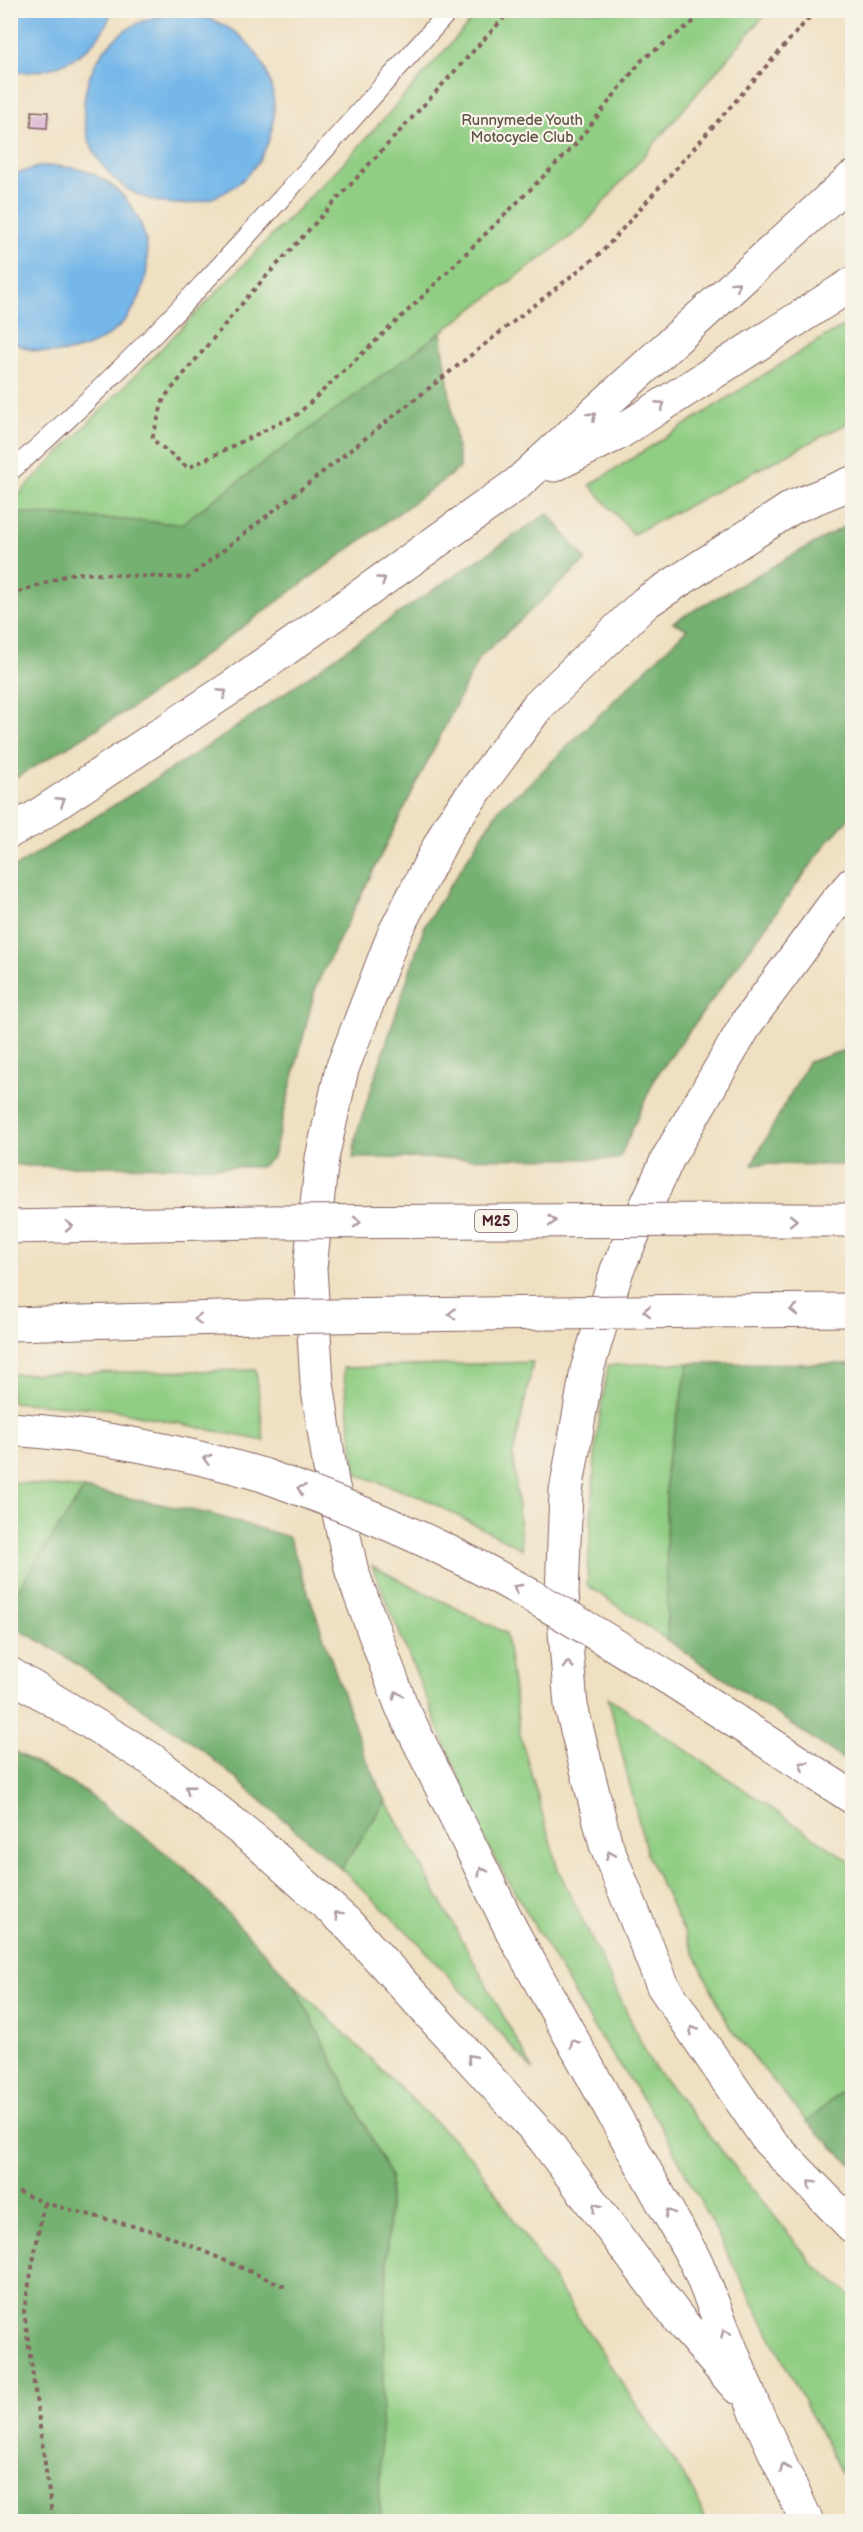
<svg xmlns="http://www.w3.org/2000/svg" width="863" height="2532" viewBox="0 0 863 2532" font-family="'Balsamiq Sans',sans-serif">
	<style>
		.green { fill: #90ce83; stroke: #6d7657; stroke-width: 1.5 }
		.forest { fill: #74b171; stroke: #5f684e; stroke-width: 1.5 }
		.water { fill: #74b7e9; stroke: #5f6b8a; stroke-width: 1.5 }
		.building { fill: #d5add1 }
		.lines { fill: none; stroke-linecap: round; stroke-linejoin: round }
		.lane-casing { stroke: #846360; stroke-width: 20 }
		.highway-casing { stroke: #846360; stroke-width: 35 }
		.path { stroke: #846360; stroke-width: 4; stroke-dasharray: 4.5 4.5; stroke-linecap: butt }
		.lane { stroke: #fff; stroke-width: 18 }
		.highway { stroke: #fff; stroke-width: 33 }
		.highway-bridge-casing { stroke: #846360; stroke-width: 35; stroke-linecap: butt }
		.highway-bridge { stroke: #fff; stroke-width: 33 }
		.oneway { stroke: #ae9aa0 }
		.labels { text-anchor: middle; stroke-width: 4.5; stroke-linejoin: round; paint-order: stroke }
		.shield { fill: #f7f3e8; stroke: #7e5f64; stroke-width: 1.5 }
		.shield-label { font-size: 14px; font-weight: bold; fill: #4a1f2b }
		.park-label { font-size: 15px; fill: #5f5445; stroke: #f7f3e8 }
	</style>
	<rect width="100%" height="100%" fill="#f7f3e8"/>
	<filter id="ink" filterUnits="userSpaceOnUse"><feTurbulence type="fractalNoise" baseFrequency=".0167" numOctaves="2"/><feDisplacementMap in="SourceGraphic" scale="12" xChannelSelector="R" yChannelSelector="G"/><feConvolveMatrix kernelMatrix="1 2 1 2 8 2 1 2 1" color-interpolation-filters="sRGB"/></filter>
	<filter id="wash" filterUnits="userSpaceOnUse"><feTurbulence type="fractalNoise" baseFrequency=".008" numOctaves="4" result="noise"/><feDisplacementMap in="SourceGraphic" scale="24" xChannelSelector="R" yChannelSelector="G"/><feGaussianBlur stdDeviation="1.35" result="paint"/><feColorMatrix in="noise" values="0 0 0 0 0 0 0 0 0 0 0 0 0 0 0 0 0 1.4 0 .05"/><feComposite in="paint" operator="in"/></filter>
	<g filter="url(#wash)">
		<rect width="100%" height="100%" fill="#efe0c1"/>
		<path class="green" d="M480 11H768L581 229 181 524 11 512 10 503 354 152Z
			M852 322V421L633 534 590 485 824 337Z
			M533 1362 513 1456 522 1549 425 1499 356 1474 343 1368Z
			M689 1363 666 1468 667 1640 587 1585 596 1441 608 1365Z
			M256 1370 264 1441 109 1409 11 1402V1374Z
			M11 1482 84 1489 11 1600Z
			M372 1566 506 1633 520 1734 558 1869 651 2063 813 2264 852 2297V2374L843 2476 660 2124 596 2031 485 1841Z
			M608 1697 852 1863V2082L807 2122 730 2028 647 1855Z
			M386 1801 533 2070 417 1941 341 1869Z
			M294 1984 474 2160 695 2493 705 2521H382L379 2498 390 2176Z"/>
		<path class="forest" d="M441 332 460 468 136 705 11 781V512L181 524Z
			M548 513 586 560 479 658 316 986 273 1157 260 1167 30 1166 11 1164V870L222 737 390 619Z
			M852 522V815L830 839 655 1078 619 1159 353 1158 357 1132 425 925 500 807 528 785 687 629 673 622Z
			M852 1044V1165L752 1164 808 1062 848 1049Z
			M689 1363 852 1364V1765L667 1640 666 1468Z
			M84 1489 210 1514 289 1537 364 1754 386 1801 341 1869 200 1748 48 1645 11 1626V1600Z
			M10 1749 84 1791 185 1868 294 1984 390 2176 379 2498 382 2521H11Z
			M852 2082V2165L807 2122Z
			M852 2374V2494L843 2476Z"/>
		<path class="water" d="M10 11 11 10 112 11C97 55 55 75 11 72Z
			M84 109a95 95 0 1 1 190 0a95 95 0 1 1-190 0Z
			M42 166C58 166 76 166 91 173 173 211 163 326 77 350 55 356 30 352 11 341V178L18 173Z"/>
		<g id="blocks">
			<path class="building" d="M32 111 48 112 47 128 31 127Z"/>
		</g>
	</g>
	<g filter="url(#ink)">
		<use href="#blocks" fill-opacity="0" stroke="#846360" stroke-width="1.5"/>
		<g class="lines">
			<g class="lane-casing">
				<path id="lane" d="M10 472C170 331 308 168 450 10"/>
			</g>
			<g class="highway-casing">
				<path id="highway" d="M554 465 617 434 852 284
					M10 831 33 819 235 685 517 484 852 178
					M852 884 833 906 748 1021 668 1158 617 1270 587 1370 566 1491 562 1594 571 1706 606 1845 663 1986 768 2140 852 2226
					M735 1220H852
					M10 1227 257 1222
					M706 1311 852 1310
					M10 1324 256 1317
					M10 1429C99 1435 178 1450 263 1475
					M10 1674 151 1759 257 1842 347 1923 544 2139 681 2322 737 2387
					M675 1682 852 1797
					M807 2522 754 2407 697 2264 512 1931 401 1705 352 1572 332 1482 317 1383 310 1268 322 1158 342 1069 394 934 450 825 537 707 646 602 793 507 852 483"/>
			</g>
			<path class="path" d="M511 10 250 294 164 398 152 439 188 468 298 414 417 302 574 146 642 60 709 10
				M10 595 74 573 188 578 602 252 816 10
				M10 2188 44 2203 164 2234 288 2288
				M44 2203 24 2311 53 2522"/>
			<use href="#lane" class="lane"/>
			<use href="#highway" class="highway"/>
			<g class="highway-bridge-casing">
				<path id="highway-bridge" d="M257 1222 735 1220
					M256 1317 706 1311
					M263 1475C325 1498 386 1521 445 1550 525 1589 600 1636 675 1682"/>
			</g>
			<use href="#highway-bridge" class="highway-bridge"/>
		</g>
		<defs><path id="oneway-chevron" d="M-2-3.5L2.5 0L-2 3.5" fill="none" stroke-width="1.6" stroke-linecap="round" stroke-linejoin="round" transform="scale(1.5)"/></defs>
		<g class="oneway">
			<use href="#oneway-chevron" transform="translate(736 285) rotate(-42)"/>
			<use href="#oneway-chevron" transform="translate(661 405) rotate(-33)"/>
			<use href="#oneway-chevron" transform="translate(592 416) rotate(-42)"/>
			<use href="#oneway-chevron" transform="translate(382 580) rotate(-36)"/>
			<use href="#oneway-chevron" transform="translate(223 693) rotate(-33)"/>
			<use href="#oneway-chevron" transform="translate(61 801) rotate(-33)"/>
			<use href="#oneway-chevron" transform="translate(793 1220)"/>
			<use href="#oneway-chevron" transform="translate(552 1221)"/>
			<use href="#oneway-chevron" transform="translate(357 1222)"/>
			<use href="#oneway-chevron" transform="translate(69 1226) rotate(-1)"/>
			<use href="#oneway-chevron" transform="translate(794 1310) rotate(180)"/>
			<use href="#oneway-chevron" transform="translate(647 1311) rotate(179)"/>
			<use href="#oneway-chevron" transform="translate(452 1314) rotate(179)"/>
			<use href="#oneway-chevron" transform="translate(198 1319) rotate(178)"/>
			<use href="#oneway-chevron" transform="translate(207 1459) rotate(-164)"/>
			<use href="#oneway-chevron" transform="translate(301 1489) rotate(-159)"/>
			<use href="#oneway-chevron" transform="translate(517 1588) rotate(-150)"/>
			<use href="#oneway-chevron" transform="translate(568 1665) rotate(-94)"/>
			<use href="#oneway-chevron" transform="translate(397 1695) rotate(-110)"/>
			<use href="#oneway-chevron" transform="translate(803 1765) rotate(-147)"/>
			<use href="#oneway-chevron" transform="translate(189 1789) rotate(-142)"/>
			<use href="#oneway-chevron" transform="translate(610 1855) rotate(-112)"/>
			<use href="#oneway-chevron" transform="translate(482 1871) rotate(-116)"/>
			<use href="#oneway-chevron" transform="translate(338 1915) rotate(-138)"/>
			<use href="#oneway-chevron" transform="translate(693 2030) rotate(-124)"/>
			<use href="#oneway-chevron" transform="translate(574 2043) rotate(-119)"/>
			<use href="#oneway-chevron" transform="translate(471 2058) rotate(-132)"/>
			<use href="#oneway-chevron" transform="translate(811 2184) rotate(-135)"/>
			<use href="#oneway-chevron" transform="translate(596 2207) rotate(-127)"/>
			<use href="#oneway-chevron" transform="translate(669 2213) rotate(-119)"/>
			<use href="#oneway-chevron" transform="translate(725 2333) rotate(-112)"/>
			<use href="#oneway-chevron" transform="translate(784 2468) rotate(-113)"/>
		</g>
	</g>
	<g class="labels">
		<rect class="shield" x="475" y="1210" width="42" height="22" rx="4.5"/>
		<g class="shield-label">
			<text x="496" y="1226">M25</text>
		</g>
		<g class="park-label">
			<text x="522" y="125">Runnymede Youth<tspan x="522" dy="17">Motocycle Club</tspan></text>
		</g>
	</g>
	<rect width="863" height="2532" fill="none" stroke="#f7f3e8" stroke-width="36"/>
</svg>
